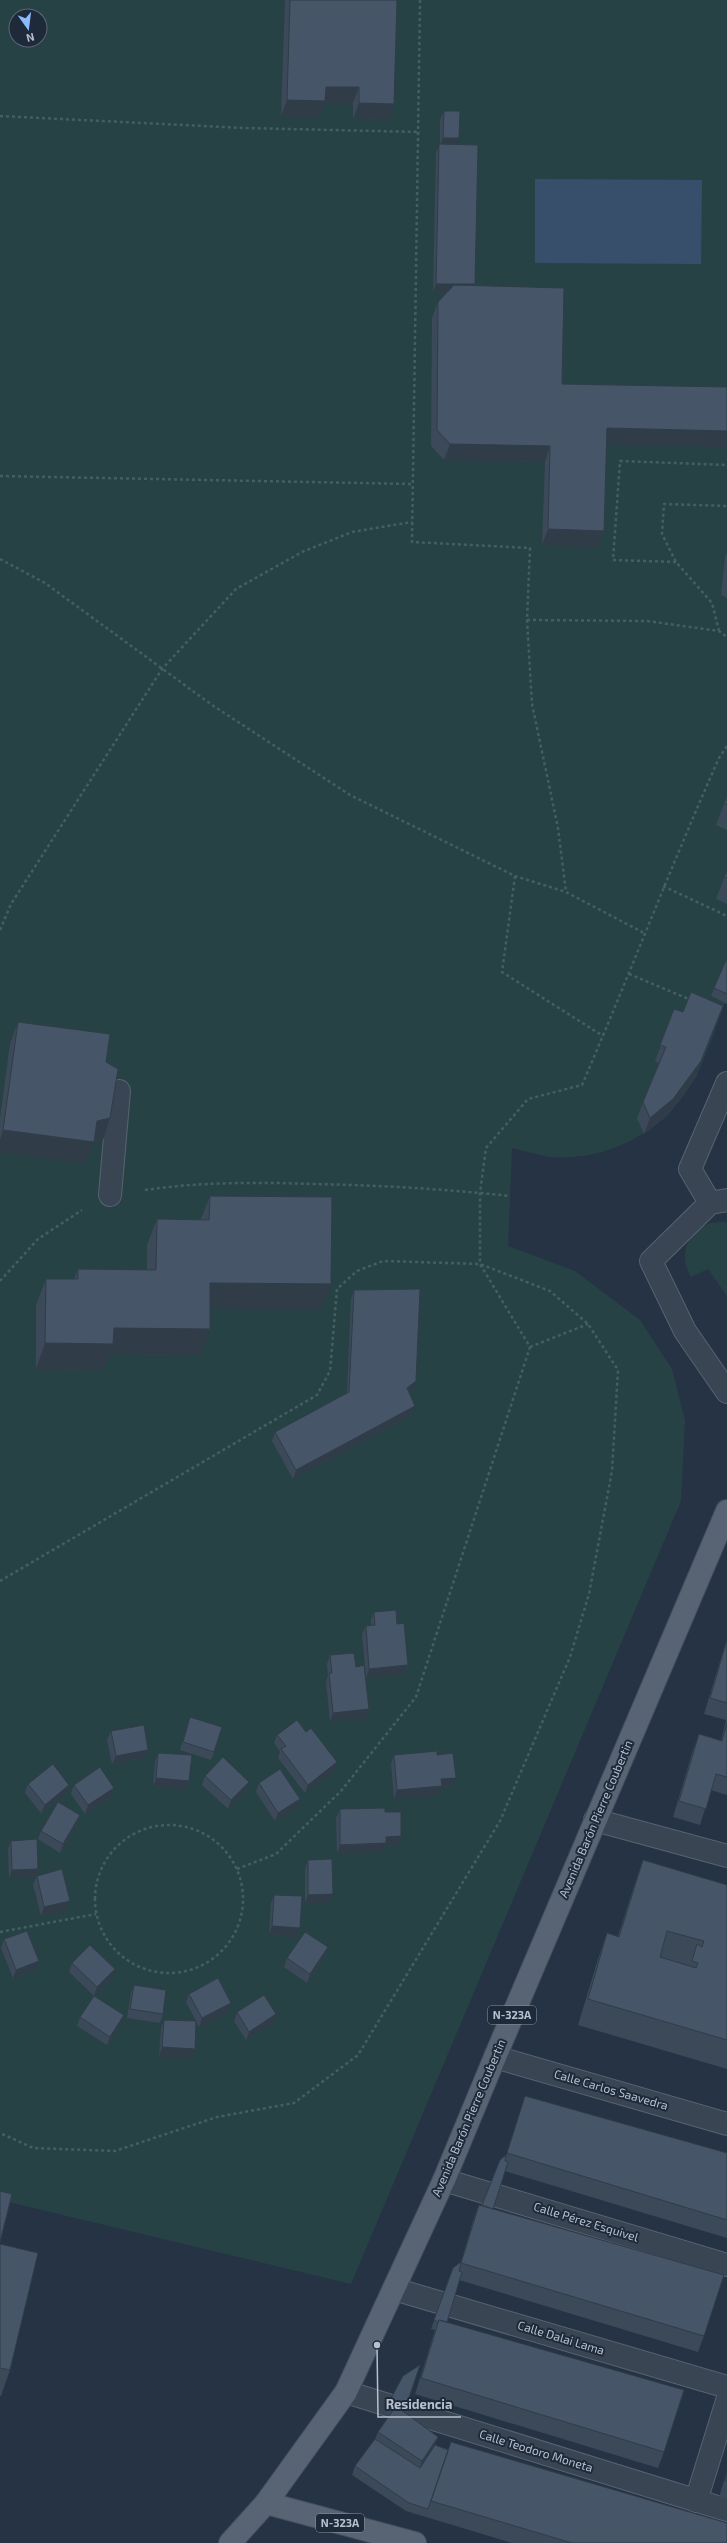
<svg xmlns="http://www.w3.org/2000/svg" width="727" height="2543" viewBox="0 0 727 2543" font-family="'Exo 2',sans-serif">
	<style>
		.green { fill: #274245; fill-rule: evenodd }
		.water { fill: #384f6c }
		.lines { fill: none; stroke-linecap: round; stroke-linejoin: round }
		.lane-casing { stroke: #586371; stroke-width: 24 }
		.street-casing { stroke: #586371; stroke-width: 24 }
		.primary-casing { stroke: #434e5d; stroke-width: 24 }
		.path { stroke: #455f61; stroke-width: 2.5; stroke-dasharray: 3 3; stroke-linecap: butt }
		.lane { stroke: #3a4553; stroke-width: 22 }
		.street { stroke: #3a4553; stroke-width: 22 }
		.primary { stroke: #586473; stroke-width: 22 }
		.wall { fill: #3c4959 }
		.shaded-wall { fill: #313c49 }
		.building { fill: #465568; stroke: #313c49; fill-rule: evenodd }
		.labels { text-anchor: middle; stroke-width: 4; stroke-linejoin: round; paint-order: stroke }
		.shield { fill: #1e2a39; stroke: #8993a1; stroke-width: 1 }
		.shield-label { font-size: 11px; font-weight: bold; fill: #b7c0cd }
		.street-label { font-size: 12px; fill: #b7c0cd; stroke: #1e2a39 }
		.leader { fill: none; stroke: #b7c0cd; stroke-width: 1.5 }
		.callout-dot { fill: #b7c0cd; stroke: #1e2a39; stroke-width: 1.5 }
		.callout-label { font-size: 13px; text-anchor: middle; font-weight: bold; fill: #b7c0cd; stroke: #1e2a39; stroke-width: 4; stroke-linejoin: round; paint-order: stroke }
	</style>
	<rect width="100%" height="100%" fill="#253344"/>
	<path class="green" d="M0 0H727V998C717 1024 708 1053 695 1077 668 1129 610 1162 551 1157 538 1155 525 1151 512 1148L508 1246 575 1271 640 1320 672 1369 685 1420 681 1501 351 2284 0 2200ZM16 16H40V40H16Z
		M727 1222V1296L708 1269 691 1277C679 1256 685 1234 708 1224 713 1222 722 1222 727 1222Z"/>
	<path class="water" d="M535 179 702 180 701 264 535 263Z"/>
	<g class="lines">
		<g class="lane-casing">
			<path id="lane" d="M110 1195 119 1091
				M727 1200 710 1203 651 1261 685 1331 727 1392
				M710 1203 690 1169 727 1083"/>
		</g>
		<g class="street-casing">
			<path id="street" d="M595 1820 727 1856
				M495 2057 727 2124
				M444 2180 727 2265
				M394 2289 727 2387
				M346 2392 727 2510
				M696 2501 727 2401"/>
		</g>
		<g class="primary-casing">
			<path id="primary" d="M266 2503 415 2543
				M230 2543 266 2503 346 2392 444 2180 495 2057 727 1511"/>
		</g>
		<path class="path" d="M420 0 412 542 530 548 527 620 532 704 558 828 566 892
			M0 116 244 128 420 132
			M0 476 412 484
			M0 559 45 583 212 705 350 795 515 876 566 892 644 933
			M676 562 613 560 620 461 727 465
			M527 620 647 621 719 631 727 637
			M719 631 712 603 676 562 662 534 664 504 727 506
			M515 876 502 972 603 1036
			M663 886 727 916
			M0 930 11 904 162 669 236 589 302 552 352 532 412 522
			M629 974 691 1000
			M145 1190C199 1182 256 1182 311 1184 378 1185 444 1189 510 1196
			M0 1281 38 1239 82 1210
			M530 1347 588 1324
			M0 1581 317 1395 330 1371 337 1289 357 1271 383 1261 480 1264 550 1291 588 1324 618 1370 612 1471 589 1594 570 1657 500 1821 358 2055 294 2103 217 2117 115 2151 33 2148 0 2133
			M95 1899a74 74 0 1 1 148 0a74 74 0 1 1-148 0Z
			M237 1869 276 1854 341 1791 416 1697 530 1347 480 1264V1193L486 1148 528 1099 582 1085C629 976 671 866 719 758L727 746
			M0 1932 96 1914"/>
		<use href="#lane" class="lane"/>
		<use href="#street" class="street"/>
		<use href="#primary" class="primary"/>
	</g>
	<path class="wall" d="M285 0H397L389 120 353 119V103H325L320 117 281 116Z
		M444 111 457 144 474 286 562 384 727 447 606 444 604 531 598 547 542 545 545 462 444 460 431 446 432 318 438 302 447 292H433L436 153 440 144V120Z
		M727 553V598L721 595 725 557Z
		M727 796V830L716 825Z
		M727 870V904L716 899Z
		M727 958V1004L711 996Z
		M674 1009 717 1022 696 1077 668 1115 644 1134 637 1118 643 1102 659 1063 655 1061Z
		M18 1022 106 1062 110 1118 103 1140 94 1142 86 1163 0 1152V1118L10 1044Z
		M210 1196 321 1310 210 1308 200 1355 110 1354 104 1370 36 1369V1305L46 1279H74L78 1269 147 1270V1245L157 1219H201Z
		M354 1290 413 1390 409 1393 412 1415 293 1479 272 1441 275 1432 347 1393 351 1299Z
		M374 1612 397 1624 408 1665 405 1674 366 1678 362 1634 366 1626 371 1625V1620Z
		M727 1639V1795L711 1790 700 1825 673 1817 693 1750 699 1734 721 1741 726 1720 704 1714 724 1648Z
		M330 1655 356 1667 366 1718 330 1721 326 1682 328 1675 327 1664Z
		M190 1717 214 1752 211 1760 180 1750Z
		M111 1731 148 1750 145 1758 112 1764 107 1740Z
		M277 1735 334 1771 305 1793 278 1758 280 1752 274 1743Z
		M158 1753 186 1789 153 1787 155 1762Z
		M394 1755H437L453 1786 441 1787 439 1795 394 1799 391 1764Z
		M205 1776 246 1790 228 1809 202 1785Z
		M259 1783 300 1799 297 1807 275 1821 256 1792Z
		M28 1784 66 1794 41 1813 25 1793Z
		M74 1785 111 1797 85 1814 71 1794Z
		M340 1809 385 1812 398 1845 385 1846 383 1852 337 1853 336 1818Z
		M80 1815 77 1824 60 1853 38 1839 41 1831Z
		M11 1841 35 1878H9L8 1849Z
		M308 1860 333 1894 330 1902 305 1903V1869Z
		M643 1860 727 1885V2069L578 2025 598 1959 607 1933 618 1936 634 1886Z
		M37 1876 70 1901 67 1910 41 1916 33 1884Z
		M274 1895 300 1928 297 1937 269 1935 271 1903Z
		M4 1939 35 1970 13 1978 1 1948Z
		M328 1947 325 1955 307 1983 284 1967 287 1958Z
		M72 1963 112 1978 94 1996 69 1972Z
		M134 1985 163 2014 160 2023 127 2018 131 1993Z
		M189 1994 231 2003 228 2012 199 2027 196 2022 192 2058 159 2056 161 2028 164 2020 196 2021 186 2002Z
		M237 2012 273 2023 246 2040 234 2021Z
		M80 2017 121 2023 107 2045 77 2026Z
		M525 2096 727 2153V2238L505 2171 493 2209 704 2336 698 2352 459 2280 447 2322 664 2452 658 2468 415 2394 435 2330 431 2329 453 2268 461 2262 473 2221 479 2205H482L506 2156 520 2112Z
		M0 2244 10 2370 1 2396H0Z
		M388 2404 404 2412 438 2437 435 2445 727 2543H512L406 2511 352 2475 355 2466 375 2439 378 2432 389 2416 385 2413Z
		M727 2471V2499L719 2497Z"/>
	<path class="shaded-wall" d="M326 87H359L353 103H325L320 117 281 116 287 100Z
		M359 103 394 104 389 120 353 119Z
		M443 138H459L456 146H440Z
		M436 284H475L472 293 433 292Z
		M607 428 727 431V447L601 444Z
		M450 444 550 446 545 462 444 460Z
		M548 529 604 531 598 547 542 545Z
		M723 1006 696 1077 668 1115 644 1134 650 1118Z
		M110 1118 103 1140 94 1142 86 1163 0 1152V1140L3 1130 97 1121Z
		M210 1283 331 1284 321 1310 201 1308Z
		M114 1328 210 1329 200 1355 110 1354 104 1370 36 1369 45 1343Z
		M416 1381 413 1390 403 1397 407 1388Z
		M415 1406 412 1415 293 1479 296 1470Z
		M408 1665 405 1674 366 1678 369 1669Z
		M369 1709 366 1718 330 1721 333 1713Z
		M148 1750 145 1758 112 1764 116 1756Z
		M337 1762 334 1771 305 1793 308 1785Z
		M156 1778 189 1781 186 1789 153 1787Z
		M456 1778 453 1786 441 1787 439 1795 394 1799 397 1790 441 1779Z
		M249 1782 246 1790 228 1809 231 1800Z
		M69 1785 66 1794 41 1813 45 1805Z
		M114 1788 111 1797 85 1814 88 1805Z
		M300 1799 297 1807 275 1821 278 1813Z
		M80 1815 77 1824 60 1853 63 1844Z
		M401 1836 398 1845 385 1846 383 1852 337 1853 340 1845 386 1837Z
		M38 1869 35 1878H9L12 1870Z
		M333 1894 330 1902 305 1903 308 1895Z
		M70 1901 67 1910 41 1916 44 1907Z
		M272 1926 300 1928 297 1937 269 1935Z
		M328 1947 325 1955 307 1983 310 1974Z
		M39 1961 35 1970 13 1978 16 1970Z
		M115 1969 112 1978 94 1996 97 1987Z
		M231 2003 228 2012 199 2027 202 2018Z
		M276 2014 273 2023 246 2040 249 2032Z
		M124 2015 121 2023 107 2045 110 2037Z
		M162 2047 195 2049 192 2058 159 2056Z
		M438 2437 432 2454 416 2477 422 2461Z"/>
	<path class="building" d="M290 0H397L394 104 359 103V87H326L325 101 287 100Z
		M444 111H460L459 138H443Z
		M439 144 478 145 475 284H436Z
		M454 285 564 288 562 384 727 387V431L607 428 604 531 548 529 550 446 450 444 437 430 438 302Z
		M727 796V805L724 803Z
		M727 870V878L724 877Z
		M727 958V994L714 988Z
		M691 992 723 1006 701 1061 673 1099 650 1118 643 1102 666 1047 660 1045 674 1009 683 1012Z
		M18 1022 110 1034 106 1062 118 1069 110 1118 97 1121 94 1142 3 1130Z
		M210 1196 332 1197 331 1284 210 1283V1329L114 1328 113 1344 45 1343 46 1279H78V1269L156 1270 157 1219 209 1220Z
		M420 1289 416 1381 407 1388 415 1406 296 1470 275 1432 349 1392 354 1290Z
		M396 1610 397 1624 404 1623 408 1665 369 1669 366 1626 375 1625 374 1612Z
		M727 1640V1703L710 1698Z
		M354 1653 356 1667 364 1665 369 1709 333 1713 329 1673H332L330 1655Z
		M190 1717 222 1727 214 1752 183 1742Z
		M297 1720 306 1732 311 1728 337 1762 308 1785 281 1749 286 1746 277 1735Z
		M727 1723V1777L716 1774 706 1809 679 1801 699 1734 722 1741Z
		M144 1725 148 1750 116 1756 111 1731Z
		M437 1751V1755L453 1753 456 1778 441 1779 442 1786 397 1790 394 1755Z
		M158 1753 192 1755 189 1781 156 1778Z
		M223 1757 249 1782 231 1800 205 1776Z
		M53 1764 69 1785 45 1805 28 1784Z
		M100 1767 114 1788 88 1805 74 1785Z
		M280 1769 300 1799 278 1813 259 1783Z
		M58 1802 80 1815 63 1844 41 1831Z
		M385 1808V1812H401V1836L386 1837V1843L340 1845V1809Z
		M37 1839 38 1869 12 1870 11 1841Z
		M332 1859 333 1894 308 1895V1860Z
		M643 1860 727 1885V2040L588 1999 607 1933 619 1937ZM667 1931 704 1941 702 1947 697 1944 692 1961 698 1963 696 1968 660 1957Z
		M62 1869 70 1901 44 1907 37 1876Z
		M274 1895 302 1896 300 1928 272 1926Z
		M27 1931 39 1961 16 1970 4 1939Z
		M305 1932 328 1947 310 1974 287 1958Z
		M90 1945 115 1969 97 1987 72 1963Z
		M218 1978 231 2003 202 2018 189 1994Z
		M134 1985 166 1990 163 2014 130 2009Z
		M264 1995 276 2014 249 2032 237 2012Z
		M94 1996 124 2015 110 2037 80 2017Z
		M164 2020 196 2021 195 2049 162 2047Z
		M525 2096 727 2153V2220L507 2153Z
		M506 2155 505 2161 508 2162 493 2209 482 2205 500 2160Z
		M0 2191 12 2194 0 2242Z
		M479 2205 724 2275 704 2336 461 2263Z
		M0 2244 38 2253 10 2370 0 2368Z
		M461 2262 459 2271 462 2272 447 2322 439 2320 438 2322 434 2320 453 2268Z
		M439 2320 684 2390 664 2452 421 2378Z
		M420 2365 404 2412 396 2406 395 2408 388 2404 403 2376Z
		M396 2406 438 2437 422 2461 378 2432Z
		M375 2439 420 2468 435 2445 448 2450 428 2509 409 2503 355 2466Z
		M451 2442 727 2523V2543H572L431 2501Z
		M727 2473V2481H725Z"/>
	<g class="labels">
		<g class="shield">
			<rect x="488" y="2006" width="48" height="18" rx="3"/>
			<rect x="316" y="2514" width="48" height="18" rx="3"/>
		</g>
		<g class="shield-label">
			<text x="512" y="2019">N-323A</text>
			<text x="340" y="2527">N-323A</text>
		</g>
		<g class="street-label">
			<text transform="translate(596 1819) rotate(-67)" y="4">Avenida Barón Pierre Coubertin</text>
			<text transform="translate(611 2090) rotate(16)" y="4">Calle Carlos Saavedra</text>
			<text transform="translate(469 2118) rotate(-67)" y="4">Avenida Barón Pierre Coubertin</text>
			<text transform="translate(586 2222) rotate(17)" y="4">Calle Pérez Esquivel</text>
			<text transform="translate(561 2338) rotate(17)" y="4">Calle Dalai Lama</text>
			<text transform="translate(536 2451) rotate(17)" y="4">Calle Teodoro Moneta</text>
		</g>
	</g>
	<path class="leader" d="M377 2345L378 2417H461"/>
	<circle class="callout-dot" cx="377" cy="2345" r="4"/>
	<g class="callout-label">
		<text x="419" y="2409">Residencia</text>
	</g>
	<g transform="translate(28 28) rotate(166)"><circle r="19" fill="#1e2a39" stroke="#5b6674"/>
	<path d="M0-3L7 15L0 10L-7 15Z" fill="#8bbafe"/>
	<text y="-6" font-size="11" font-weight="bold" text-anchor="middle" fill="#b7c0cd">N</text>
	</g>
</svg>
